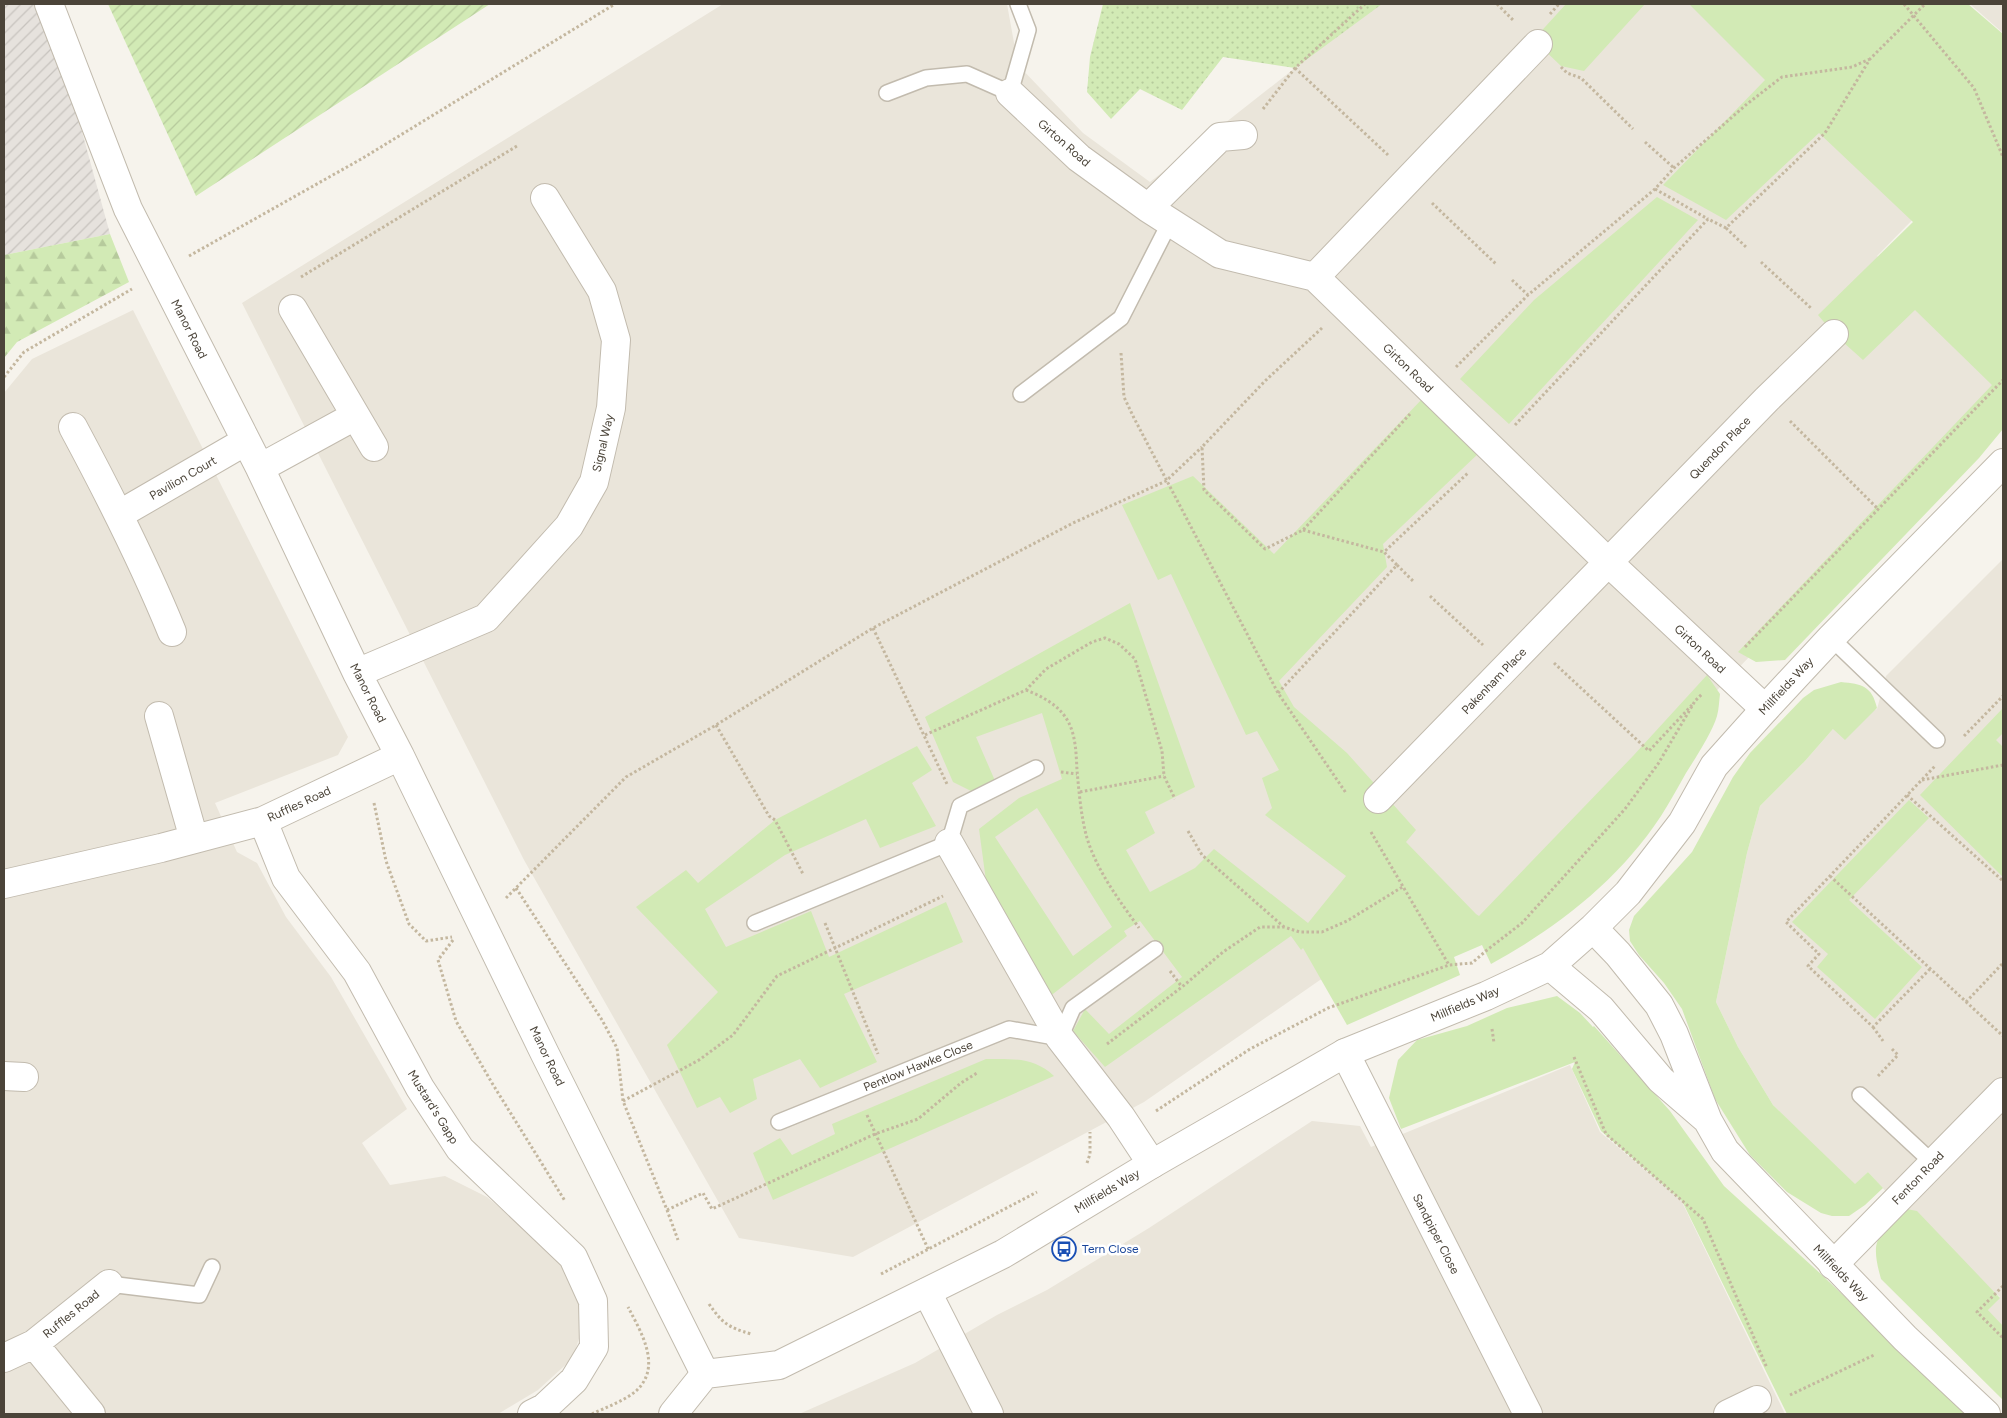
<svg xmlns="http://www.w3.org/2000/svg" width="2007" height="1418" viewBox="0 0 2007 1418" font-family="Figtree,sans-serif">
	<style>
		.residential { fill: #eae5da }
		.industrial { fill: url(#industrial-furrows) }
		.grass { fill: #d2eab5; fill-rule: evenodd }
		.forest { fill: url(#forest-firs) }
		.park { fill: url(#park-dots) }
		.garden { fill: url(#garden-furrows) }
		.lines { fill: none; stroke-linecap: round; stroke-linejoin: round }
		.service-casing { stroke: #c2bbae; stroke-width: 18 }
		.minor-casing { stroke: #c2bbae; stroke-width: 30 }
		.tertiary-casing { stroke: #c2bbae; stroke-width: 30 }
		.path { stroke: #c4b79f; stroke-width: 3; stroke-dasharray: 2.5 2.5; stroke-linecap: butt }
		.service { stroke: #fff; stroke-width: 15 }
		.minor { stroke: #fff; stroke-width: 28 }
		.tertiary { stroke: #fff; stroke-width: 28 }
		.labels { text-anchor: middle; stroke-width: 5; stroke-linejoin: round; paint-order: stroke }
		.street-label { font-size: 12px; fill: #4b4439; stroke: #fff }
		.transit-label { font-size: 12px; fill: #164399; stroke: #fff; text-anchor: start }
	</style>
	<defs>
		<pattern id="industrial-furrows" width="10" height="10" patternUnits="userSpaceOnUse" patternTransform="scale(1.25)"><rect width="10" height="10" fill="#e6e2dd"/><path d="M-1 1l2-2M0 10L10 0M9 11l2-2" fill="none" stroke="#c7c3be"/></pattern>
		<pattern id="forest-firs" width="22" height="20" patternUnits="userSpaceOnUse" patternTransform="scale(1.25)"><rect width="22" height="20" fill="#d2eab5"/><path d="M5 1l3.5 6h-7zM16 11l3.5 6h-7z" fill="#b6ca9c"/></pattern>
		<pattern id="park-dots" width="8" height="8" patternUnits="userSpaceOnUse" patternTransform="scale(1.25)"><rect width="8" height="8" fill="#d2eab5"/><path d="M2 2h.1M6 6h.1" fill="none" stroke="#b6ca9c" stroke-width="1.8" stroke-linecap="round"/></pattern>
		<pattern id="garden-furrows" width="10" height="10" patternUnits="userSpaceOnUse" patternTransform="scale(1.25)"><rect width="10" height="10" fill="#d2eab5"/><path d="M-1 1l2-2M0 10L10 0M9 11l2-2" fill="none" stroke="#b6ca9c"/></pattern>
	</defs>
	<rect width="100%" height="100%" fill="#f6f3ec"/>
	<path class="residential" d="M723 4H1007L1018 65 1083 133 1150 182 1295 68 1365 4H1712L1922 210 1877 256 2003 377V394L1639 771 1482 941 1320 980 1144 1102 853 1257 739 1238 524 860 242 303Z
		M1970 4H2003V33Z
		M133 310 348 737 338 755 215 803 237 852 257 863 286 917 331 977 407 1109 362 1143 390 1185 445 1176 487 1197 574 1269 584 1322 573 1358 538 1390 498 1414H4V393L32 359Z
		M2003 559V1328L1988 1310 2000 1297 1901 1208 1868 1172 1855 1185 1773 1105 1738 1047 1716 1002 1747 853 1760 806 1805 761 1833 729 1877 709 1886 676Z
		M1570 1065 1600 1132 1681 1200 1785 1414H799L915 1363 997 1315 1047 1290 1149 1228 1312 1121 1360 1126 1371 1147Z"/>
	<path class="industrial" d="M4 4H47L110 234 4 255Z"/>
	<path class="grass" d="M1566 4H1645L1584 71 1561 66 1538 44 1535 38Z
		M1689 4H1968L2003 34V429L1979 458 1785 660 1756 662 1738 652 1992 385 1915 310 1863 360 1834 334 1818 315 1913 222 1819 133 1726 220 1663 185 1765 80Z
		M1657 197 1698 220 1509 424 1460 379 1534 300Z
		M1423 398 1480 452 1383 544 1387 567 1279 681 1294 707 1347 753 1416 830 1406 842 1476 914 1479 916 1633 756 1707 675 1720 694C1719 701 1719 709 1717 716 1712 733 1696 757 1686 773 1678 787 1670 802 1661 816 1619 880 1557 928 1491 964L1482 945 1454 957 1460 975 1347 1025 1303 948 1301 950 1291 936 1105 1067 1073 1031 1085 1009 1109 1034 1182 977 1140 921 1124 931 1127 936 1044 1001 986 881 979 829 1019 798 1062 779 1042 713 976 737 996 783 975 793 953 782 925 717 1130 603 1195 787 1145 812 1155 833 1126 850 1150 892 1195 868 1214 849 1308 923 1346 876 1265 815 1272 808 1262 778 1279 770 1257 731 1246 735 1171 574 1158 580 1122 505 1193 476 1274 554ZM1037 808 1112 927 1073 956 995 837Z
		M1841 682C1862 684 1872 686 1877 708L1845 740 1833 729 1805 761 1760 806 1747 853 1716 1002 1738 1047 1773 1105 1855 1184 1868 1172 1883 1188 1865 1205 1849 1216H1832L1821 1213 1787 1192 1750 1155 1715 1099 1682 1009 1664 983 1639 955 1630 941 1629 930 1634 916 1692 852 1733 777 1750 753 1803 698 1814 690Z
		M2003 708V733L1996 740 2003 747V877L1920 795Z
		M917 746 932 770 912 783 936 826 880 848 866 819 785 855 705 909 726 947 811 911 829 957 946 902 963 942 844 994 877 1062 820 1088 800 1059 753 1079 757 1099 730 1113 720 1097 697 1108 667 1045 718 992 636 907 686 870 698 883 775 820Z
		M1909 800 1929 818 1849 900 1922 967 1875 1019 1817 967 1828 954 1792 922Z
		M1557 996 1580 1013 1593 1027 1594 1026 1670 1111 1724 1186 1823 1276 1967 1414H1787L1682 1201 1601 1131 1572 1069 1575 1062 1401 1129 1389 1098 1398 1060 1417 1040 1467 1026 1507 1008Z
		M986 1059C1012 1059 1034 1057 1054 1076L773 1200 753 1153 780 1138 792 1155 835 1134 832 1124Z
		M1901 1208 1917 1211 2000 1298 1988 1310 2003 1326V1400L1881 1279C1870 1240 1877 1238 1901 1208Z"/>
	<path class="forest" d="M110 234 129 282 17 342 4 358V255Z"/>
	<path class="park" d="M1103 4H1382L1295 68 1223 57 1182 110 1140 89 1111 119 1087 92 1090 57Z"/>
	<path class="garden" d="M108 4H490L196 196Z"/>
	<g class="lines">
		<g class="service-casing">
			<path id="service" d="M887 93 926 78 967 74 1010 93 1028 30 1018 4
				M1021 394 1121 318 1170 222
				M1831 638 1937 740
				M755 923 949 843 960 806 1036 768
				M1860 1095 1933 1163
				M779 1122 1009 1029 1060 1038 1073 1008 1155 949
				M109 1284 199 1295 212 1267"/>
		</g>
		<g class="minor-casing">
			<path id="minor" d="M49 4 128 209 260 468 357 673 400 756 545 1054 705 1374
				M1010 93 1079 158 1148 208 1220 254 1315 277 1609 563 1765 709
				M1148 208 1220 137 1243 135
				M1315 277 1538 44
				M293 309 374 447
				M73 427C109 494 143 561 172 632
				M260 468 355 416
				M120 514 246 441
				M357 673 486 618 569 526 594 482 611 408 616 340 602 291 545 198
				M159 716 194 839
				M1378 799 1767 399 1834 334
				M263 821 286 878 357 972 420 1088 460 1149 573 1257 593 1301 594 1347 574 1380 544 1408 532 1414
				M949 843 1060 1038 1121 1117 1152 1164
				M4 884 161 848 263 821 400 756
				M1345 1053 1528 1414
				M4 1076 24 1077
				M1833 1265 2003 1092
				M927 1292 989 1414
				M34 1344 91 1414
				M4 1358 34 1344 109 1284
				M1728 1414 1757 1400"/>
		</g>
		<g class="tertiary-casing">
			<path id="tertiary" d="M1593 928 1618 954 1659 1005 1674 1034 1708 1121 1725 1151 1905 1338 1986 1414
				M1550 966 1601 1009 1661 1080 1705 1118
				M673 1414 705 1374 779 1365 1003 1254 1152 1164 1345 1053 1486 996 1550 966 1593 928 1628 893 1682 823 1714 766 1765 709 1831 638 2003 463"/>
		</g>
		<path class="path" d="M1497 4 1514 21
			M1904 4 1974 88 2003 157
			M1550 14 1559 4
			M1561 67 1567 73 1581 78 1633 129
			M1295 68 1388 155
			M1263 109 1295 68 1365 4
			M1645 142 1674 168
			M1655 189 1708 219
			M1432 203 1497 265
			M1726 228 1746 247
			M189 256 363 158 615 4
			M1761 262 1812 309
			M301 277 517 146
			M1512 280 1528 295
			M1322 328 1265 381 1202 447 1204 490 1265 549 1303 530 1410 414
			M1121 353 1124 397 1134 418 1278 693 1346 793
			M1456 367 1528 295 1655 189 1674 168 1747 104 1782 77 1852 67 1870 59
			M4 377 24 352 132 289
			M1790 421 1878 509
			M1515 425 1708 219 1726 228 1825 133 1870 59 1925 4
			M1303 530 1384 552
			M1397 565 1413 581
			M1430 596 1483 645
			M873 628 947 784
			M1745 647 2003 380
			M1554 663 1649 751 1692 705
			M1026 690C1041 696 1057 704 1066 718 1076 733 1076 753 1077 770 1079 792 1081 817 1087 838 1097 871 1119 900 1139 928
			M1278 693 1397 565 1384 552 1469 472
			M716 725 769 816 775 820 803 874
			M925 735 1026 690 1046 669 1092 642 1105 638 1119 644 1135 659 1162 751 1164 776 1175 799
			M1964 736 2003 696
			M1061 772 1077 774
			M1922 780 2003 765
			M1080 792 1164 776
			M1907 795 2003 881
			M374 803 386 861 409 924 426 941 452 937
			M1188 831 1202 855 1284 927
			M1371 832 1449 965
			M1830 876 2003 1036
			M516 888 602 1020 617 1048 623 1101 667 1210 678 1240
			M506 898 626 777 716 725 873 628 1073 523 1166 481 1202 447
			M825 923 878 1054
			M453 940 438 960 456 1021 492 1083 565 1201
			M1930 969 1873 1027 1808 966 1819 954 1786 922 1935 766
			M1170 971 1182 987
			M1966 1002 2003 963
			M1873 1027 1883 1041
			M1492 1029 1494 1043
			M1107 1044 1182 987 1223 952 1260 927H1284L1300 932H1322L1347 921 1404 886
			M1574 1057 1606 1134 1703 1219 1767 1368
			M1878 1076 1898 1055 1891 1048
			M623 1101 699 1060 733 1035 777 976 943 896
			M1156 1111 1250 1049 1328 1008 1449 965 1472 963 1487 950 1522 923 1625 809 1658 764 1695 701 1702 694
			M867 1115 929 1251
			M1087 1163 1090 1154V1132
			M667 1210 703 1193 712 1209 875 1134 918 1119 961 1083 977 1073
			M881 1274 1037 1192
			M2003 1286 1977 1312 2003 1338
			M709 1304C723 1324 728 1327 751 1334
			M1790 1395 1874 1355
			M592 1414C606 1407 625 1401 637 1390 662 1366 641 1332 628 1307"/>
		<use href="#service" class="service"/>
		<use href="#minor" class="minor"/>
		<use href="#tertiary" class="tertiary"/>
	</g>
	<defs>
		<g id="bus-ring" transform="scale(1.25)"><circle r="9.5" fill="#fff" stroke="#1a4fb4" stroke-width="1.5"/><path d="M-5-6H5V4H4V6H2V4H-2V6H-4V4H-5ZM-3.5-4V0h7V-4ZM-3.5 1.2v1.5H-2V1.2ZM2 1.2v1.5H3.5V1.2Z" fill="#1a4fb4"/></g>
	</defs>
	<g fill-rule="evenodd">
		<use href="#bus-ring" x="1064" y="1249"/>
	</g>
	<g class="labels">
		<g class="street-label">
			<text transform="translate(1064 143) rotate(41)" y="4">Girton Road</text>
			<text transform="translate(189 329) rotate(63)" y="4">Manor Road</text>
			<text transform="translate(1408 368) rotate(44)" y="4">Girton Road</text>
			<text transform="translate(603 443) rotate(-77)" y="4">Signal Way</text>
			<text transform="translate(1720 448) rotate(-46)" y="4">Quendon Place</text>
			<text transform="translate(183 478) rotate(-30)" y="4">Pavilion Court</text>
			<text transform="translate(1700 649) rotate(43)" y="4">Girton Road</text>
			<text transform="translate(1494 681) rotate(-46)" y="4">Pakenham Place</text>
			<text transform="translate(1786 686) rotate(-47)" y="4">Millfields Way</text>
			<text transform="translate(368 693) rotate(63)" y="4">Manor Road</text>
			<text transform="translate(299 804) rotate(-25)" y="4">Ruffles Road</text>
			<text transform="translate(1465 1004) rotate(-23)" y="4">Millfields Way</text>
			<text transform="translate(547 1056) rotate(64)" y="4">Manor Road</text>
			<text transform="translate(918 1066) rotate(-22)" y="4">Pentlow Hawke Close</text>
			<text transform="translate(433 1107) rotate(58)" y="4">Mustard's Gapp</text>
			<text transform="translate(1918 1178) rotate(-46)" y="4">Fenton Road</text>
			<text transform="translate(1107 1191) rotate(-31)" y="4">Millfields Way</text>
			<text transform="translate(1436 1234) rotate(63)" y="4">Sandpiper Close</text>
			<text transform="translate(1841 1273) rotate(46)" y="4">Millfields Way</text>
			<text transform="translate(71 1314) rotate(-39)" y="4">Ruffles Road</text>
		</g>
		<g class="transit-label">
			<text x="1082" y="1253">Tern Close</text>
		</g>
	</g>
	<rect width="2007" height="1418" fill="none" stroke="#4b4439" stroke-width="10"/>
</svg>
